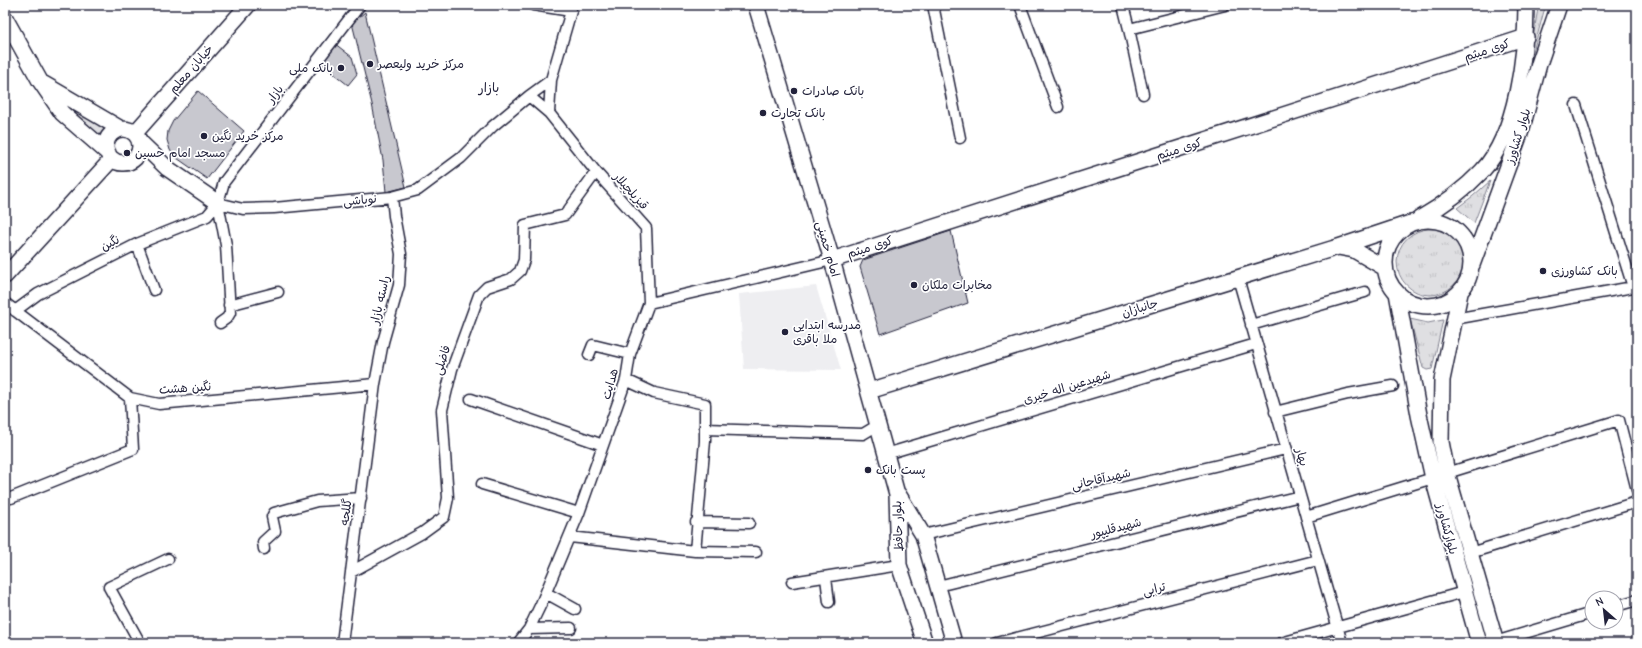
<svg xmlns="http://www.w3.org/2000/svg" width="1642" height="648" viewBox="0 0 1642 648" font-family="'Comic Neue','Playpen Sans Arabic',sans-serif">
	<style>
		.built { fill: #eeeef1 }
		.grass { fill: url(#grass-tufts); stroke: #80808e }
		.building { fill: #c8c8cf; stroke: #22223b }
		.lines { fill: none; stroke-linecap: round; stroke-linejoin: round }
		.street-casing { stroke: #22223b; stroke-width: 13 }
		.secondary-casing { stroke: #22223b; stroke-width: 18 }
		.street { stroke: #fff; stroke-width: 10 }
		.secondary { stroke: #fff; stroke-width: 15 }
		.poi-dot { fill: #22223b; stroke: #fff; stroke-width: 1.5 }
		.labels { text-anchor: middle; stroke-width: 3.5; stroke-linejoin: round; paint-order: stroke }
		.street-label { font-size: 12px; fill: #22223b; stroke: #fff }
		.poi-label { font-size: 12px; fill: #22223b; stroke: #fff; text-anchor: start }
		.neighbourhood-label { font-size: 13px; fill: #22223b; stroke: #fff }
	</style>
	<defs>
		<pattern id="grass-tufts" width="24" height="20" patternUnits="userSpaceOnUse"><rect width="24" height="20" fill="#dfdfe2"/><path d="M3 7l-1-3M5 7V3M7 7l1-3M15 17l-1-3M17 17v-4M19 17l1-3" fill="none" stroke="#bfbfc3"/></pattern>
	</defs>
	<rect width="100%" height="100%" fill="#fff"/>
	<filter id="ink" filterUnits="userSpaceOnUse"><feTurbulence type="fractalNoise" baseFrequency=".025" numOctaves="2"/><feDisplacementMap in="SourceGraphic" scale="8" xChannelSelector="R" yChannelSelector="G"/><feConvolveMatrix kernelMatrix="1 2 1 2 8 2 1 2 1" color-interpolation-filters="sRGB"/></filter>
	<g filter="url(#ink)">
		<path class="built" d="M816 286 841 370 744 369 739 294Z"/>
		<path class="grass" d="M1537 5H1548L1544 11 1527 74 1538 8Z
			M65 99 112 115 114 118 111 130 102 135 93 134 63 107Z
			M1490 181 1474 223 1457 208 1473 196Z
			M1397 262a33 33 0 1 1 66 0a33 33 0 1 1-66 0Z
			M1410 319 1428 323 1443 320 1432 369 1427 370 1423 368Z"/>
		<path class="building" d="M365 12 406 187 386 192 383 160 372 104 352 23Z
			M334 43 352 57 357 74 348 85 319 62Z
			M198 91 244 131 207 179 174 156 170 150 167 140 168 131 173 121Z
			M951 231 968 303 880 334 860 267 863 260Z"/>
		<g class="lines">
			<g class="street-casing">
				<path id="street" d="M533 5 571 11
					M933 5 960 138
					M1020 5 1058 107
					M1123 5 1129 29 1225 5
					M1129 29 1143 94
					M529 96 549 113 551 80 571 11 570 5
					M1576 105 1633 287
					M549 113 596 172 646 228 649 303
					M218 203 243 209 274 208 392 197 418 190 461 158 493 126 529 96 551 80
					M218 203 226 245 230 313 227 318 220 323
					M137 244 154 290
					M1238 278 1342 643
					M5 303 130 398 159 404 375 384
					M229 305 278 292
					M15 311 38 294 137 244 207 216 218 203 224 182 360 5
					M1454 319 1633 287H1637
					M1251 325 1365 292
					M589 355 593 345 630 354
					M626 380 654 393 705 404V441L695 551
					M471 399 603 445
					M1275 412 1348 394 1393 386
					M705 429 863 434 878 425
					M886 454 1256 344
					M1447 473 1619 420 1637 490
					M482 484 579 513
					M11 498 133 449 130 398
					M1306 517 1433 478
					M696 522 749 523
					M923 535 1286 449
					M570 537 695 551 756 552
					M264 549 263 542 275 531 272 517 274 513 317 501 361 498
					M1470 553 1637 502
					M351 572 422 533 444 517 448 498 442 410 452 369 479 295 487 287 511 279 520 271 524 260 525 225 565 215 596 172
					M826 578 829 602
					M792 582 899 565
					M938 586 1300 496
					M546 593 575 609
					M1616 606 1637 600
					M529 629 571 628
					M1495 642 1592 613
					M140 643 109 587 168 559
					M342 643 375 384 383 342 399 285 401 254 394 216 392 197
					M518 643 529 629 541 604 579 513 626 380 630 354 649 303 832 260
					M997 643 1318 560
					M1281 643 1464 592"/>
			</g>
			<g class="secondary-casing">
				<path id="secondary" d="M756 5 832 260 897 494 899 565 925 643
					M5 18 40 81 62 113 108 153
					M44 84 121 129
					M106 146a17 17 0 1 1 34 0a17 17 0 1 1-34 0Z
					M135 133 248 5
					M140 142 167 168 218 203
					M1419 219C1442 206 1463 191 1482 171 1517 134 1526 54 1526 5
					M1385 263a43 43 0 1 1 86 0a43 43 0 1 1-86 0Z
					M1338 247 1354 250 1385 268
					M832 260 1526 37
					M1472 265 1522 128 1539 64 1559 5
					M5 276 112 159
					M1397 293 1419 415 1433 478 1479 643
					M1460 293 1442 380 1441 442 1447 473 1496 643
					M869 391 1338 247 1410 223
					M898 494 923 535 954 643"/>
			</g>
			<use href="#street" class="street"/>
			<use href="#secondary" class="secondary"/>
		</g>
	</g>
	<g class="poi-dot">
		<circle cx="370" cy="64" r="4"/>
		<circle cx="341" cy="68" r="4"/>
		<circle cx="794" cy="91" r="4"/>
		<circle cx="763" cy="113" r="4"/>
		<circle cx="204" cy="136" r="4"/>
		<circle cx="127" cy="153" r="4"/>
		<circle cx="1543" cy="271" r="4"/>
		<circle cx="914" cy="285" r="4"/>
		<circle cx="785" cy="332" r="4"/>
		<circle cx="868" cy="470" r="4"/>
	</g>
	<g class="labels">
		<g class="street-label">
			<text transform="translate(1487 50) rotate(-18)" y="4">کوی میثم</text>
			<text transform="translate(191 69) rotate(-49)" y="4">خیابان معلم</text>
			<text transform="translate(275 94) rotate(-52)" y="4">بازار</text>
			<text transform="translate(1518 136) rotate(-72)" y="4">بلوار کشاورز</text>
			<text transform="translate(1179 149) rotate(-18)" y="4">کوی میثم</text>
			<text transform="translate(631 191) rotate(48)" y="4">قیزیلچیلار</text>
			<text transform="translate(360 200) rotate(-5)" y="4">نوباشی</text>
			<text transform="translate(110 243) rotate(-27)" y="4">نگین</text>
			<text transform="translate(870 247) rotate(-18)" y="4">کوی میثم</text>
			<text transform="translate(828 249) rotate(74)" y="4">امام خمینی</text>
			<text transform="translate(380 300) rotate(-77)" y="4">راسته بازار</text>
			<text transform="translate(1140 308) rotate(-17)" y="4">جانبازان</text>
			<text transform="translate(442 360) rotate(-72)" y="4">فاضلی</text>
			<text transform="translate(610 384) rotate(-74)" y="4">هدایت</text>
			<text transform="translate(1067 387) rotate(-17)" y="4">شهیدعین اله خیری</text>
			<text transform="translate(185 388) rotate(-4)" y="4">نگین هشت</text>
			<text transform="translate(1302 457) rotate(74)" y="4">بهار</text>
			<text transform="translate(1101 479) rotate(-13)" y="4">شهیدآقاجانی</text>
			<text transform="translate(346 512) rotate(-82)" y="4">گللجه</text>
			<text transform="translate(898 526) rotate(-92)" y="4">بلوار حافظ</text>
			<text transform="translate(1116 528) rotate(-14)" y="4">شهیدقلیپور</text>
			<text transform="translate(1447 529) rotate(75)" y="4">بلوارکشاورز</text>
			<text transform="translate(1154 589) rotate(-14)" y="4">ترابی</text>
		</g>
		<g class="poi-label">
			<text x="378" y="68">مرکز خرید ولیعصر</text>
			<text x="333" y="72" text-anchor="end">بانک ملی</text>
			<text x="802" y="95">بانک صادرات</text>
			<text x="771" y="117">بانک تجارت</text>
			<text x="212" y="140">مرکز خرید نگین</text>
			<text x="135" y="157">مسجد امام حسین</text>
			<text x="1551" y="275">بانک کشاورزی</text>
			<text x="922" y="289">مخابرات ملکان</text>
			<text x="793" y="329">مدرسه ابتدایی<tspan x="793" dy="14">ملا باقری</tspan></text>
			<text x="876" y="474">پست بانک</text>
		</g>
		<g class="neighbourhood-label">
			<text x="489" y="92">بازار</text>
		</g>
	</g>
	<rect width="1642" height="648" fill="none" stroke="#fff" stroke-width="20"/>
	<rect x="10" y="10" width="1622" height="628" fill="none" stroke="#22223b" stroke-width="1.5" filter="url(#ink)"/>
	<g transform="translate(1604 610) rotate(332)"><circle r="19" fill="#ffffff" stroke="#a7a7b1"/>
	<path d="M0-3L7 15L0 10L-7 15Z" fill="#22223b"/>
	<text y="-6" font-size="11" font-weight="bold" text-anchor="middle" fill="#22223b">N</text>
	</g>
</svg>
